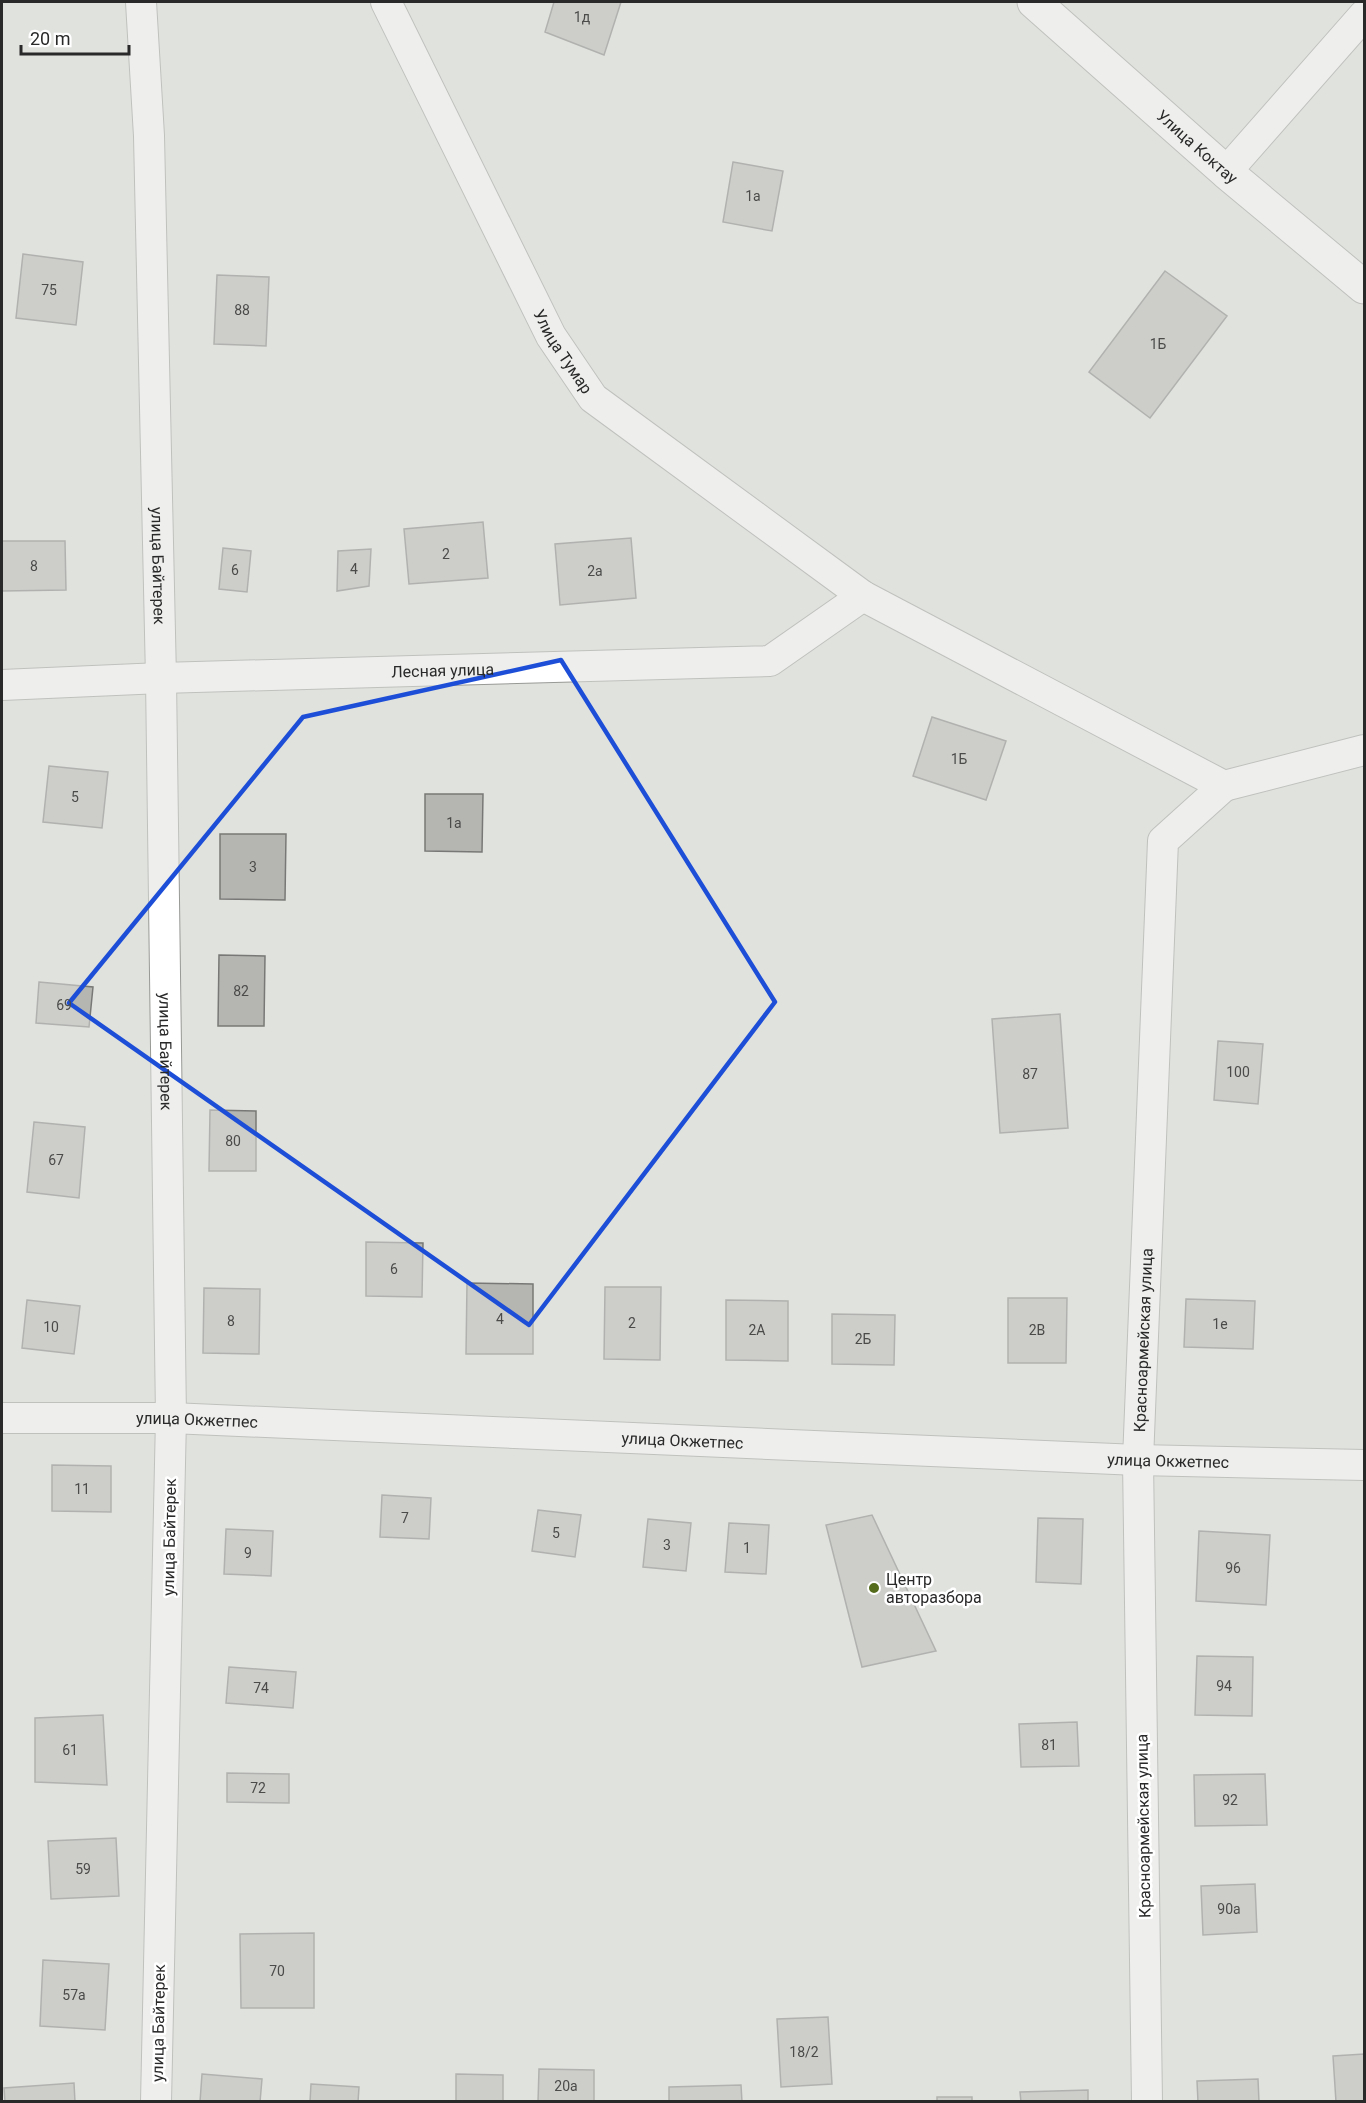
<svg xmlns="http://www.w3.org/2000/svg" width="1366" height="2103" viewBox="0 0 1366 2103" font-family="Roboto,sans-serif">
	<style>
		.building { fill: #b5b6b2; stroke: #787976; stroke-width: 1.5 }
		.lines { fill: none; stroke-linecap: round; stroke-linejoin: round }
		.minor-casing { stroke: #989a96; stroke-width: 32 }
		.tertiary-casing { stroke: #989a96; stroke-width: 35 }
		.minor { stroke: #fff; stroke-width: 30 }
		.tertiary { stroke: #fff; stroke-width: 33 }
		.marked { fill: none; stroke: #1d4ed8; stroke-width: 4.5; stroke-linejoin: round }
		.poi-dot { fill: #546b1b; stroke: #fff; stroke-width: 2 }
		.labels { text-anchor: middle; stroke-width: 5; stroke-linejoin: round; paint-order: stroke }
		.number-label { font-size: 14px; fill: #4b4c4a }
		.street-label { font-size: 16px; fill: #282928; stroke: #fff }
		.poi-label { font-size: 16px; fill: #282928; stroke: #fff; text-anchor: start }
	</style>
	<rect width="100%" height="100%" fill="#e0e2de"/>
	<path class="building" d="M554 2H621L604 55 545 32Z
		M733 162 783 171 772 231 723 222Z
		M23 254 83 262 76 325 16 318Z
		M1165 271 1227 316 1150 418 1089 372Z
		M217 275 269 277 266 346 214 344Z
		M483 522 488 578 409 584 404 529Z
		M631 538 636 598 560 605 555 544Z
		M2 541H65L66 590 2 591Z
		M223 548 251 551 247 592 219 589Z
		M371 549 369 586 337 591 338 551Z
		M932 717 1006 741 986 800 913 776Z
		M49 766 108 772 102 828 43 822Z
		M425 794H483L482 852 425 851Z
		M220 834H286L285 900 220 899Z
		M219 955 265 956 264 1026H218Z
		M39 982 93 987 89 1027 36 1023Z
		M1060 1014 1068 1128 1000 1133 992 1019Z
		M1218 1041 1263 1044 1258 1104 1214 1100Z
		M210 1110 256 1111V1171H209Z
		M34 1122 85 1127 79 1198 27 1192Z
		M366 1242 423 1243 422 1297 366 1296Z
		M467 1283 533 1284V1354H466Z
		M605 1287H661L660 1360 604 1359Z
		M204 1288 260 1289 259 1354 203 1353Z
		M1008 1298H1067L1066 1363H1008Z
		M1186 1299 1255 1301 1253 1349 1184 1347Z
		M27 1300 80 1306 74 1354 22 1348Z
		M726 1300 788 1301V1361L726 1360Z
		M832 1314 895 1315 894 1365 832 1364Z
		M52 1465 111 1466V1512L52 1511Z
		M382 1495 431 1498 429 1539 380 1537Z
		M538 1510 581 1515 575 1557 532 1551Z
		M872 1515 936 1651 862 1667 826 1525Z
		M1038 1518 1083 1519 1081 1584 1036 1582Z
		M648 1519 691 1523 686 1571 643 1567Z
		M729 1523 769 1525 766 1574 725 1572Z
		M226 1529 273 1531 271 1576 224 1574Z
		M1199 1531 1270 1535 1266 1605 1196 1601Z
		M1197 1656 1253 1657 1252 1716 1195 1715Z
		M229 1667 296 1672 293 1708 226 1703Z
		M103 1715 107 1785 35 1782V1718Z
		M1077 1722 1079 1766 1021 1767 1019 1724Z
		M227 1773 289 1774V1803L227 1802Z
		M1265 1774 1267 1825 1195 1826 1194 1775Z
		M116 1838 119 1896 51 1899 48 1841Z
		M1255 1884 1257 1932 1203 1935 1201 1886Z
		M314 1933V2008H241L240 1934Z
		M43 1960 109 1964 105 2030 40 2026Z
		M828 2017 832 2084 781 2087 777 2019Z
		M1364 2054V2102H1336L1333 2056Z
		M539 2069 594 2070V2102H538Z
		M202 2074 262 2079 260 2102H200Z
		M202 2074 262 2079 260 2102H200Z
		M456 2074 503 2075V2102H456Z
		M1258 2079 1259 2102H1198L1197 2081Z
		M74 2083 75 2102H5L4 2088Z
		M311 2084 359 2087 358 2102H310Z
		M741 2085 742 2102H669V2087Z
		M1088 2090V2102H1021L1020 2092Z
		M1088 2090V2102H1021L1020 2092Z
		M937 2097H972V2102H937Z"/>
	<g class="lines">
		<g class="minor-casing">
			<g id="minor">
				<path id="s1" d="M141 2 149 136 161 678 171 1418 156 2102"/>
				<path id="s2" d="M386 2 551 336 593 398 863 596 1224 786 1364 750"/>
				<path d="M1226 172 1364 15"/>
				<path id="s3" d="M2 685 161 678 770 661 863 596"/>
				<path id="s4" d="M2 1418H171L1138 1460 1364 1465"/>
				<path id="s5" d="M1147 2102 1138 1460 1163 841 1224 786"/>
			</g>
		</g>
		<g class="tertiary-casing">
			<g id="tertiary">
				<path id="s6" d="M1034 2 1226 172 1364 287"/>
			</g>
		</g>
		<use href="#minor" class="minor"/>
		<use href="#tertiary" class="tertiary"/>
	</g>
	<path d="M0 0H1366V2103H0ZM561 660 775 1002 529 1325 69 1003 303 717Z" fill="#e0e2de" fill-opacity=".55" fill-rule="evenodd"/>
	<path class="marked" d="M561 660 775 1002 529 1325 69 1003 303 717Z"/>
	<circle class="poi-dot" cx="874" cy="1588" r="6"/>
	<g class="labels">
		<g class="number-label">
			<text x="582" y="22">1д</text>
			<text x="753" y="201">1а</text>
			<text x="49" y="295">75</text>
			<text x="242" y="315">88</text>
			<text x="1158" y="349">1Б</text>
			<text x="446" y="559">2</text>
			<text x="34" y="571">8</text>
			<text x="354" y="574">4</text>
			<text x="235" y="575">6</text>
			<text x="595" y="576">2а</text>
			<text x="959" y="764">1Б</text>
			<text x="75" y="802">5</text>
			<text x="454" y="828">1а</text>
			<text x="253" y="872">3</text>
			<text x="241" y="996">82</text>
			<text x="64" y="1010">69</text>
			<text x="1238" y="1077">100</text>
			<text x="1030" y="1079">87</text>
			<text x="233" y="1146">80</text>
			<text x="56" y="1165">67</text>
			<text x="394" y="1274">6</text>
			<text x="500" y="1324">4</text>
			<text x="231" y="1326">8</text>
			<text x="632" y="1328">2</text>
			<text x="1220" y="1329">1e</text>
			<text x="51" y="1332">10</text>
			<text x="757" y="1335">2А</text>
			<text x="1037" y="1335">2В</text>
			<text x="863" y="1344">2Б</text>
			<text x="82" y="1494">11</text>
			<text x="405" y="1523">7</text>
			<text x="556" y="1538">5</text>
			<text x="667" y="1550">3</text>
			<text x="747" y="1553">1</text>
			<text x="248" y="1558">9</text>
			<text x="1233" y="1573">96</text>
			<text x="1224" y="1691">94</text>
			<text x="261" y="1693">74</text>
			<text x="1049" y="1750">81</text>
			<text x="70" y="1755">61</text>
			<text x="258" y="1793">72</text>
			<text x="1230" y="1805">92</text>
			<text x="83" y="1874">59</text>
			<text x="1229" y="1914">90а</text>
			<text x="277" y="1976">70</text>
			<text x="74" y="2000">57а</text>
			<text x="804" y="2057">18/2</text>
			<text x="566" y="2091">20а</text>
		</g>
		<g class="street-label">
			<text dy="6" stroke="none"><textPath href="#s6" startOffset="218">Улица Коктау</textPath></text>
			<text dy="6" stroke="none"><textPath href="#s2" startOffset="392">Улица Тумар</textPath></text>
			<text dy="6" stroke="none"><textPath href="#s1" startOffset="564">улица Байтерек</textPath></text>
			<text dy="6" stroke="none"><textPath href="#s3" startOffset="441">Лесная улица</textPath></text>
			<text dy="6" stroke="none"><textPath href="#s1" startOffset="1050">улица Байтерек</textPath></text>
			<text dy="6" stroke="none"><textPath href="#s5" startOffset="762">Красноармейская улица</textPath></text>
			<text dy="6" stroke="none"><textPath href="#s4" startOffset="195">улица Окжетпес</textPath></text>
			<text dy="6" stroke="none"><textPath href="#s4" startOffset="681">улица Окжетпес</textPath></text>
			<text dy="6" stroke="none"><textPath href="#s4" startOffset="1167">улица Окжетпес</textPath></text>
			<text transform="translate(169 1537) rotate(-89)" y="6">улица Байтерек</text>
			<text transform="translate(1143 1826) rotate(-91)" y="6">Красноармейская улица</text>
			<text transform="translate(158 2023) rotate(-89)" y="6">улица Байтерек</text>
		</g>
		<g class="poi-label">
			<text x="886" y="1585">Центр<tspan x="886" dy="18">авторазбора</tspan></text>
		</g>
	</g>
	<rect width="1366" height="2103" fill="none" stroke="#282928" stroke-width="6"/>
	<path d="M21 45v9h108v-9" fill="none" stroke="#282928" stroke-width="3"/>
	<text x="30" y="45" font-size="18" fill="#282928" stroke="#ffffff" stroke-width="4.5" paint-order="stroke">20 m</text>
</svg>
